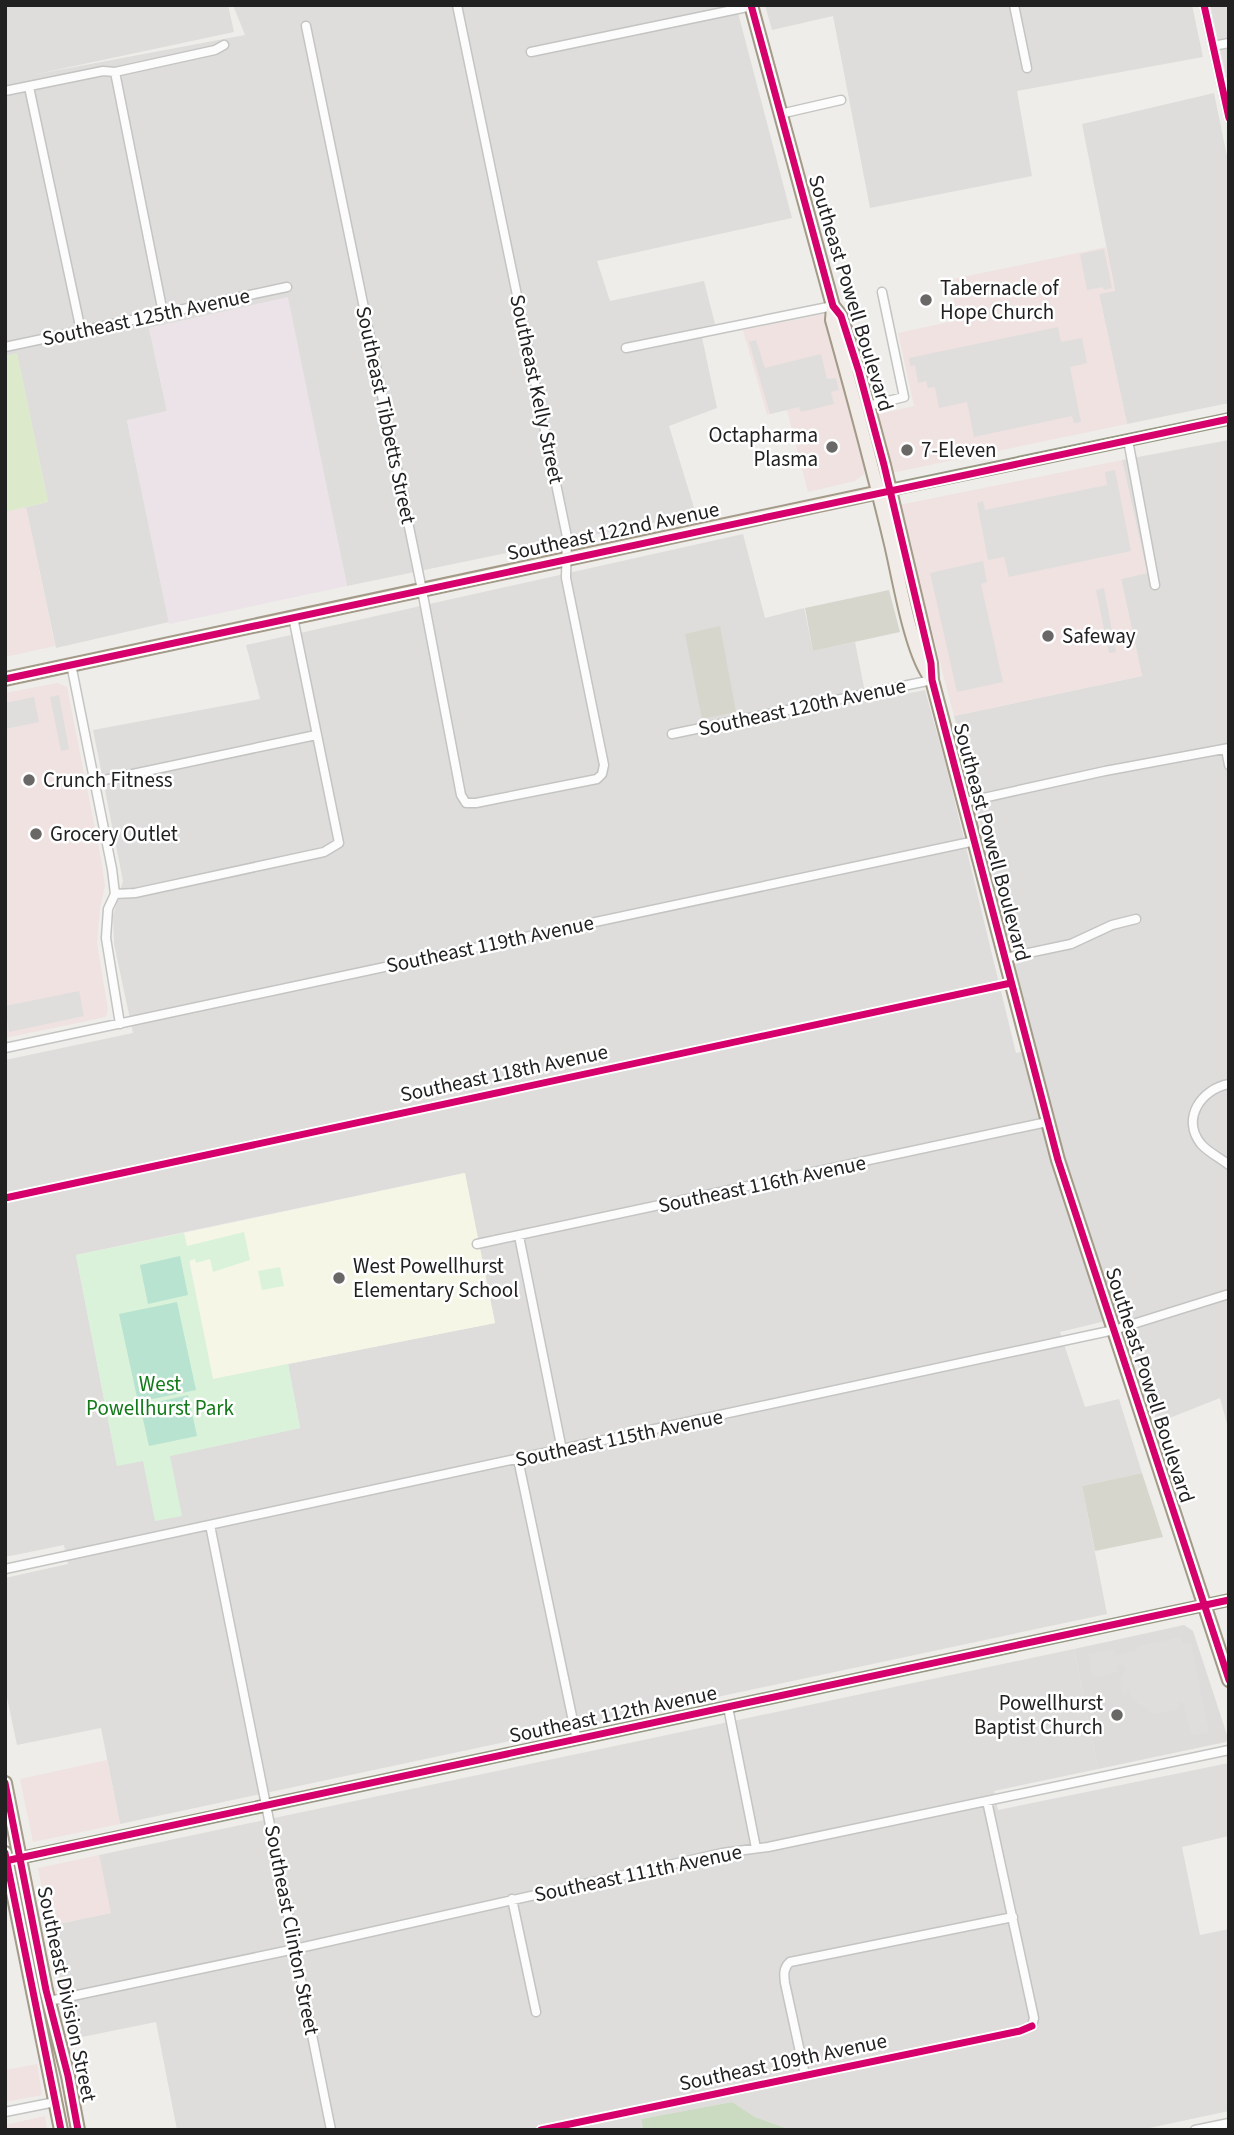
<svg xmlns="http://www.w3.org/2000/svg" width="1234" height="2135" viewBox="0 0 1234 2135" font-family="'Source Sans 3',sans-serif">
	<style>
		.residential { fill: #dedddb; fill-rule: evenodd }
		.commercial { fill: #efe2e1 }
		.industrial { fill: #ebe3e8 }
		.education { fill: #f6f6e7 }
		.religious { fill: #dddcdb }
		.construction { fill: #d7d6cc }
		.grass { fill: #dceacb }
		.forest { fill: #cbdbc1 }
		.park { fill: #daf2da }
		.pitch { fill: #b8e3d0 }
		.parking { fill: #dfdedd }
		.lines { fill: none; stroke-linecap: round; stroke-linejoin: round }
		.street-casing { stroke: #c4c4c2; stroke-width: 11 }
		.secondary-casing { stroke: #979883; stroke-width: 14 }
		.primary-casing { stroke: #a39a88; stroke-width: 16 }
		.street { stroke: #fcfcfc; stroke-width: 8 }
		.secondary { stroke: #f3f3ed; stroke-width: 10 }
		.primary { stroke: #f1ece7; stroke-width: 12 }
		.cycleway-casing { stroke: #fff; stroke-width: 11 }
		.cycleway { stroke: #d6006c; stroke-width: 7 }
		.poi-dot { fill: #696867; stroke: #fff; stroke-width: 2.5 }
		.labels { text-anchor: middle; stroke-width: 5; stroke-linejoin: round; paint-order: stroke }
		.poi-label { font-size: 21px; fill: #212121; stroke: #fff; text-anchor: start }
		.street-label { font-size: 21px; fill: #212121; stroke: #fff }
		.park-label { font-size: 21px; fill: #137a1a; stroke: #fff }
	</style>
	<rect width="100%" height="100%" fill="#eeedea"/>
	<path class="residential" d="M5 5H228L234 32 37 74 245 35 233 5H736L792 218 597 261 610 301 704 281 715 324 700 328 717 408 669 426 696 514 347 586 287 298 149 328 167 411 127 421 169 622 56 648 26 507 48 502 17 354 5 356Z
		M765 5H1192L1203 57 1017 91 1032 176 870 208 833 16 772 30Z
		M1210 5H1229V89Z
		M1214 93 1229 166V403L1127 424 1099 294 1115 290 1082 124Z
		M1229 440V1431L1220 1398 1157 1423 1122 1317 1060 1332 1085 1407 1119 1399 1142 1473 1082 1486 1107 1614 120 1824 101 1728 17 1745 5 1688V1578L68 1564 64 1545 5 1557V1060L133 1033 114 944 113 916 123 881 93 730 260 699 246 645 743 534 765 618 804 608 813 651 855 642 867 702 925 690 947 769 1016 1053 1036 1049 954 716 1142 676 1121 579 1147 573 1122 460ZM464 1173 495 1323 288 1364 300 1428 169 1456 181 1515 143 1460 117 1465 76 1255Z
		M1074 1649 1098 1769 994 1791 998 1810 1229 1763V1836L1182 1847 1200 1935 1229 1929V2111L1140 2130H791L755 2117 732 2102 641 2119 643 2130H177L156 2022 72 2039 49 1926 110 1913 99 1855Z"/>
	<path class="commercial" d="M1106 247 1115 291 1099 294 1127 424 891 473 875 415 914 406 898 333 958 320 949 280Z
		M824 314 865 469 864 474 855 481 808 492 787 410 767 415 743 330Z
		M1122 460 1147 573 1121 579 1142 676 954 716 899 505Z
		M26 507 55 646 5 657V512Z
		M57 683 67 687 102 864 105 886 100 908 97 943 108 1010 106 1017 5 1038V693Z
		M107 1760 120 1824 33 1842 20 1779Z
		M99 1855 111 1913 49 1926 38 1868Z
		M37 2064 42 2095 5 2102V2070Z
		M45 2116 47 2130H5V2125Z"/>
	<path class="industrial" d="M288 297 347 586 169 624 127 420 167 411 149 328Z"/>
	<path class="education" d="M465 1173 495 1323 213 1379 184 1233Z"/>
	<path class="religious" d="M1184 1625 1193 1631 1228 1738 1226 1742 1098 1769 1074 1649Z"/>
	<path class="construction" d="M889 590 900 632 813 651 805 608Z
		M720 626 736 712 702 719 685 634Z
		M1142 1473 1163 1537 1095 1551 1082 1486Z"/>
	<path class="grass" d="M17 353 48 502 5 512V356Z"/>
	<path class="forest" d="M732 2102 755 2117 791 2130H643L641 2119Z"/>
	<path class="park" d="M244 1232 250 1260 213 1272 210 1259 196 1263 195 1259 189 1261 213 1379 288 1364 300 1428 170 1456 182 1516 155 1521 143 1461 117 1466 76 1255 184 1233 187 1246Z
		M280 1267 284 1286 262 1290 258 1271Z"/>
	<path class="pitch" d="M180 1256 188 1295 148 1304 140 1265Z
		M177 1302 196 1390 138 1402 119 1314Z
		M188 1395 197 1436 149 1446 140 1406Z"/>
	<path class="parking" d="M1104 249 1112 288 1104 290 1103 287 1087 290 1080 254Z
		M1058 327 1061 342 1082 338 1087 363 1070 367 1081 422 1074 423 1072 416 974 437 967 402 939 408 935 387 928 388 926 381 918 383 915 365 910 366 909 358Z
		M756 340 765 368 821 354 827 379 836 378 839 390 831 392 834 404 801 412 799 407 770 414 749 342Z
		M1115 470 1131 551 1009 577 1004 557 988 560 977 503 983 501 985 510 1107 485 1105 472Z
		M983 561 987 582 981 584 1003 682 957 692 930 573Z
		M1104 588 1116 652 1109 653 1096 590Z
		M59 695 69 749 61 751 50 697Z
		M34 697 39 722 5 729V703Z
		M79 991 84 1016 9 1032 5 1006Z
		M1181 1637 1183 1645 1191 1644 1209 1732 1192 1736 1183 1703 1177 1702 1180 1705 1178 1709 1154 1714 1131 1698 1128 1688 1124 1697 1120 1680 1125 1670 1124 1665H1116L1118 1672 1093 1677 1088 1654 1113 1649 1116 1656 1133 1651 1136 1653 1137 1646Z"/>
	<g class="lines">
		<g class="street-casing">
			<path id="street" d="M1014 5 1027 68
				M1204 5 1229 118
				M306 26 422 590 461 795 466 803H476L597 779 602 774 604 765 566 578 567 537 457 5
				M1213 46 1229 43
				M531 52 752 6
				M115 72 163 313
				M29 87 81 331
				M5 91 103 71 115 72 215 50 224 45
				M780 114 841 100
				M5 347 287 287
				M626 348 833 306
				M868 406 904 397 882 292
				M1128 440 1155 585
				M71 664 112 869 115 894 108 909 106 938 120 1024
				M672 734 932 680
				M1226 749 1229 765
				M95 782 316 735
				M965 802 1105 771 1229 748
				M115 894 135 893 324 852 339 843 293 617
				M1005 958 1071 944 1112 925 1136 919
				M5 1048 975 841
				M1229 1084C1201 1089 1181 1119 1201 1144 1208 1152 1220 1158 1229 1165
				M5 1198 1011 983
				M519 1236 562 1450
				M477 1244 1047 1122
				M518 1459 577 1740
				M210 1525 331 2130
				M5 1569 1114 1330 1229 1294
				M728 1707 756 1848
				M512 1899 536 2012
				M49 2001 295 1949 722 1853 768 1847 1229 1750
				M805 2075 785 1983C784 1975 783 1968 790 1962L1013 1917
				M5 2112 55 2102
				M541 2130 1020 2031 1032 2026 1034 2018 987 1801
				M1195 2130 1229 2123"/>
		</g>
		<g class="secondary-casing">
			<path id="secondary" d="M889 490 1229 419
				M15 1859 1229 1600"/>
		</g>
		<g class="primary-casing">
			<path id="primary" d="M751 5 833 306 841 316 859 372 884 465 931 663 932 680 1058 1160 1229 1680
				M833 306 832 320C853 395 873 469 891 544 899 578 910 646 928 674
				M5 679 889 490
				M5 1783 46 1990 68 2076 78 2130
				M5 1853 61 2130"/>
		</g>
		<use href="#street" class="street"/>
		<use href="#secondary" class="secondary"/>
		<use href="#primary" class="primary"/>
		<g class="cycleway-casing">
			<path id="cycleway" d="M751 5 833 306 841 316 859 372 884 465 931 663 932 680 1058 1160 1229 1680
				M1204 5 1229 118
				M5 679 1229 419
				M5 1198 1011 983
				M5 1783 46 1990 68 2076 78 2130
				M5 1853 61 2130
				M5 1861 1229 1600
				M541 2130 1020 2031 1032 2026"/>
		</g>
		<use href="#cycleway" class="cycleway"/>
	</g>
	<g class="poi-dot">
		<circle cx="926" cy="300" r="7"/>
		<circle cx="832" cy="447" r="7"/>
		<circle cx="907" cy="450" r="7"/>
		<circle cx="1048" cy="636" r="7"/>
		<circle cx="29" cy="780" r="7"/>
		<circle cx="36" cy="834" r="7"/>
		<circle cx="339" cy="1278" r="7"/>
		<circle cx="1117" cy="1715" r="7"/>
	</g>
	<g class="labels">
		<g class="poi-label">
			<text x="940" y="295">Tabernacle of<tspan x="940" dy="24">Hope Church</tspan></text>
			<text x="818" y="442" text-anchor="end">Octapharma<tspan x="818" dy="24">Plasma</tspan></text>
			<text x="921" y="457">7-Eleven</text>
			<text x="1062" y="643">Safeway</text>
			<text x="43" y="787">Crunch Fitness</text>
			<text x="50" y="841">Grocery Outlet</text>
			<text x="353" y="1273">West Powellhurst<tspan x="353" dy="24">Elementary School</tspan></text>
			<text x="1103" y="1710" text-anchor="end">Powellhurst<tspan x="1103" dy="24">Baptist Church</tspan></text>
		</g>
		<g class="street-label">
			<text transform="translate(851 293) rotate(73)" y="7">Southeast Powell Boulevard</text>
			<text transform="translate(146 317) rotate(-12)" y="7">Southeast 125th Avenue</text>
			<text transform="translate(537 389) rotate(78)" y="7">Southeast Kelly Street</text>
			<text transform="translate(386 415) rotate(78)" y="7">Southeast Tibbetts Street</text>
			<text transform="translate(613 531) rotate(-12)" y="7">Southeast 122nd Avenue</text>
			<text transform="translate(802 707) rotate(-12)" y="7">Southeast 120th Avenue</text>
			<text transform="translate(992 842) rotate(75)" y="7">Southeast Powell Boulevard</text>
			<text transform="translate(490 944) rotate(-12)" y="7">Southeast 119th Avenue</text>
			<text transform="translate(504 1073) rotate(-12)" y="7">Southeast 118th Avenue</text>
			<text transform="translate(762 1184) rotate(-12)" y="7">Southeast 116th Avenue</text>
			<text transform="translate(1150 1385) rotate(72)" y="7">Southeast Powell Boulevard</text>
			<text transform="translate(619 1438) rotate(-12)" y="7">Southeast 115th Avenue</text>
			<text transform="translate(613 1714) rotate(-12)" y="7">Southeast 112th Avenue</text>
			<text transform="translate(638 1873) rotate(-12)" y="7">Southeast 111th Avenue</text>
			<text transform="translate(292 1930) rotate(79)" y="7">Southeast Clinton Street</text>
			<text transform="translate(67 1994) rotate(78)" y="7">Southeast Division Street</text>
			<text transform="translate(783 2062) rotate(-12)" y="7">Southeast 109th Avenue</text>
		</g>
		<g class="park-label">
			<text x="160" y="1391">West<tspan x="160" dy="24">Powellhurst Park</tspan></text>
		</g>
	</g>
	<rect width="1234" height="2135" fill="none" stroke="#212121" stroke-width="14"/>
</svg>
